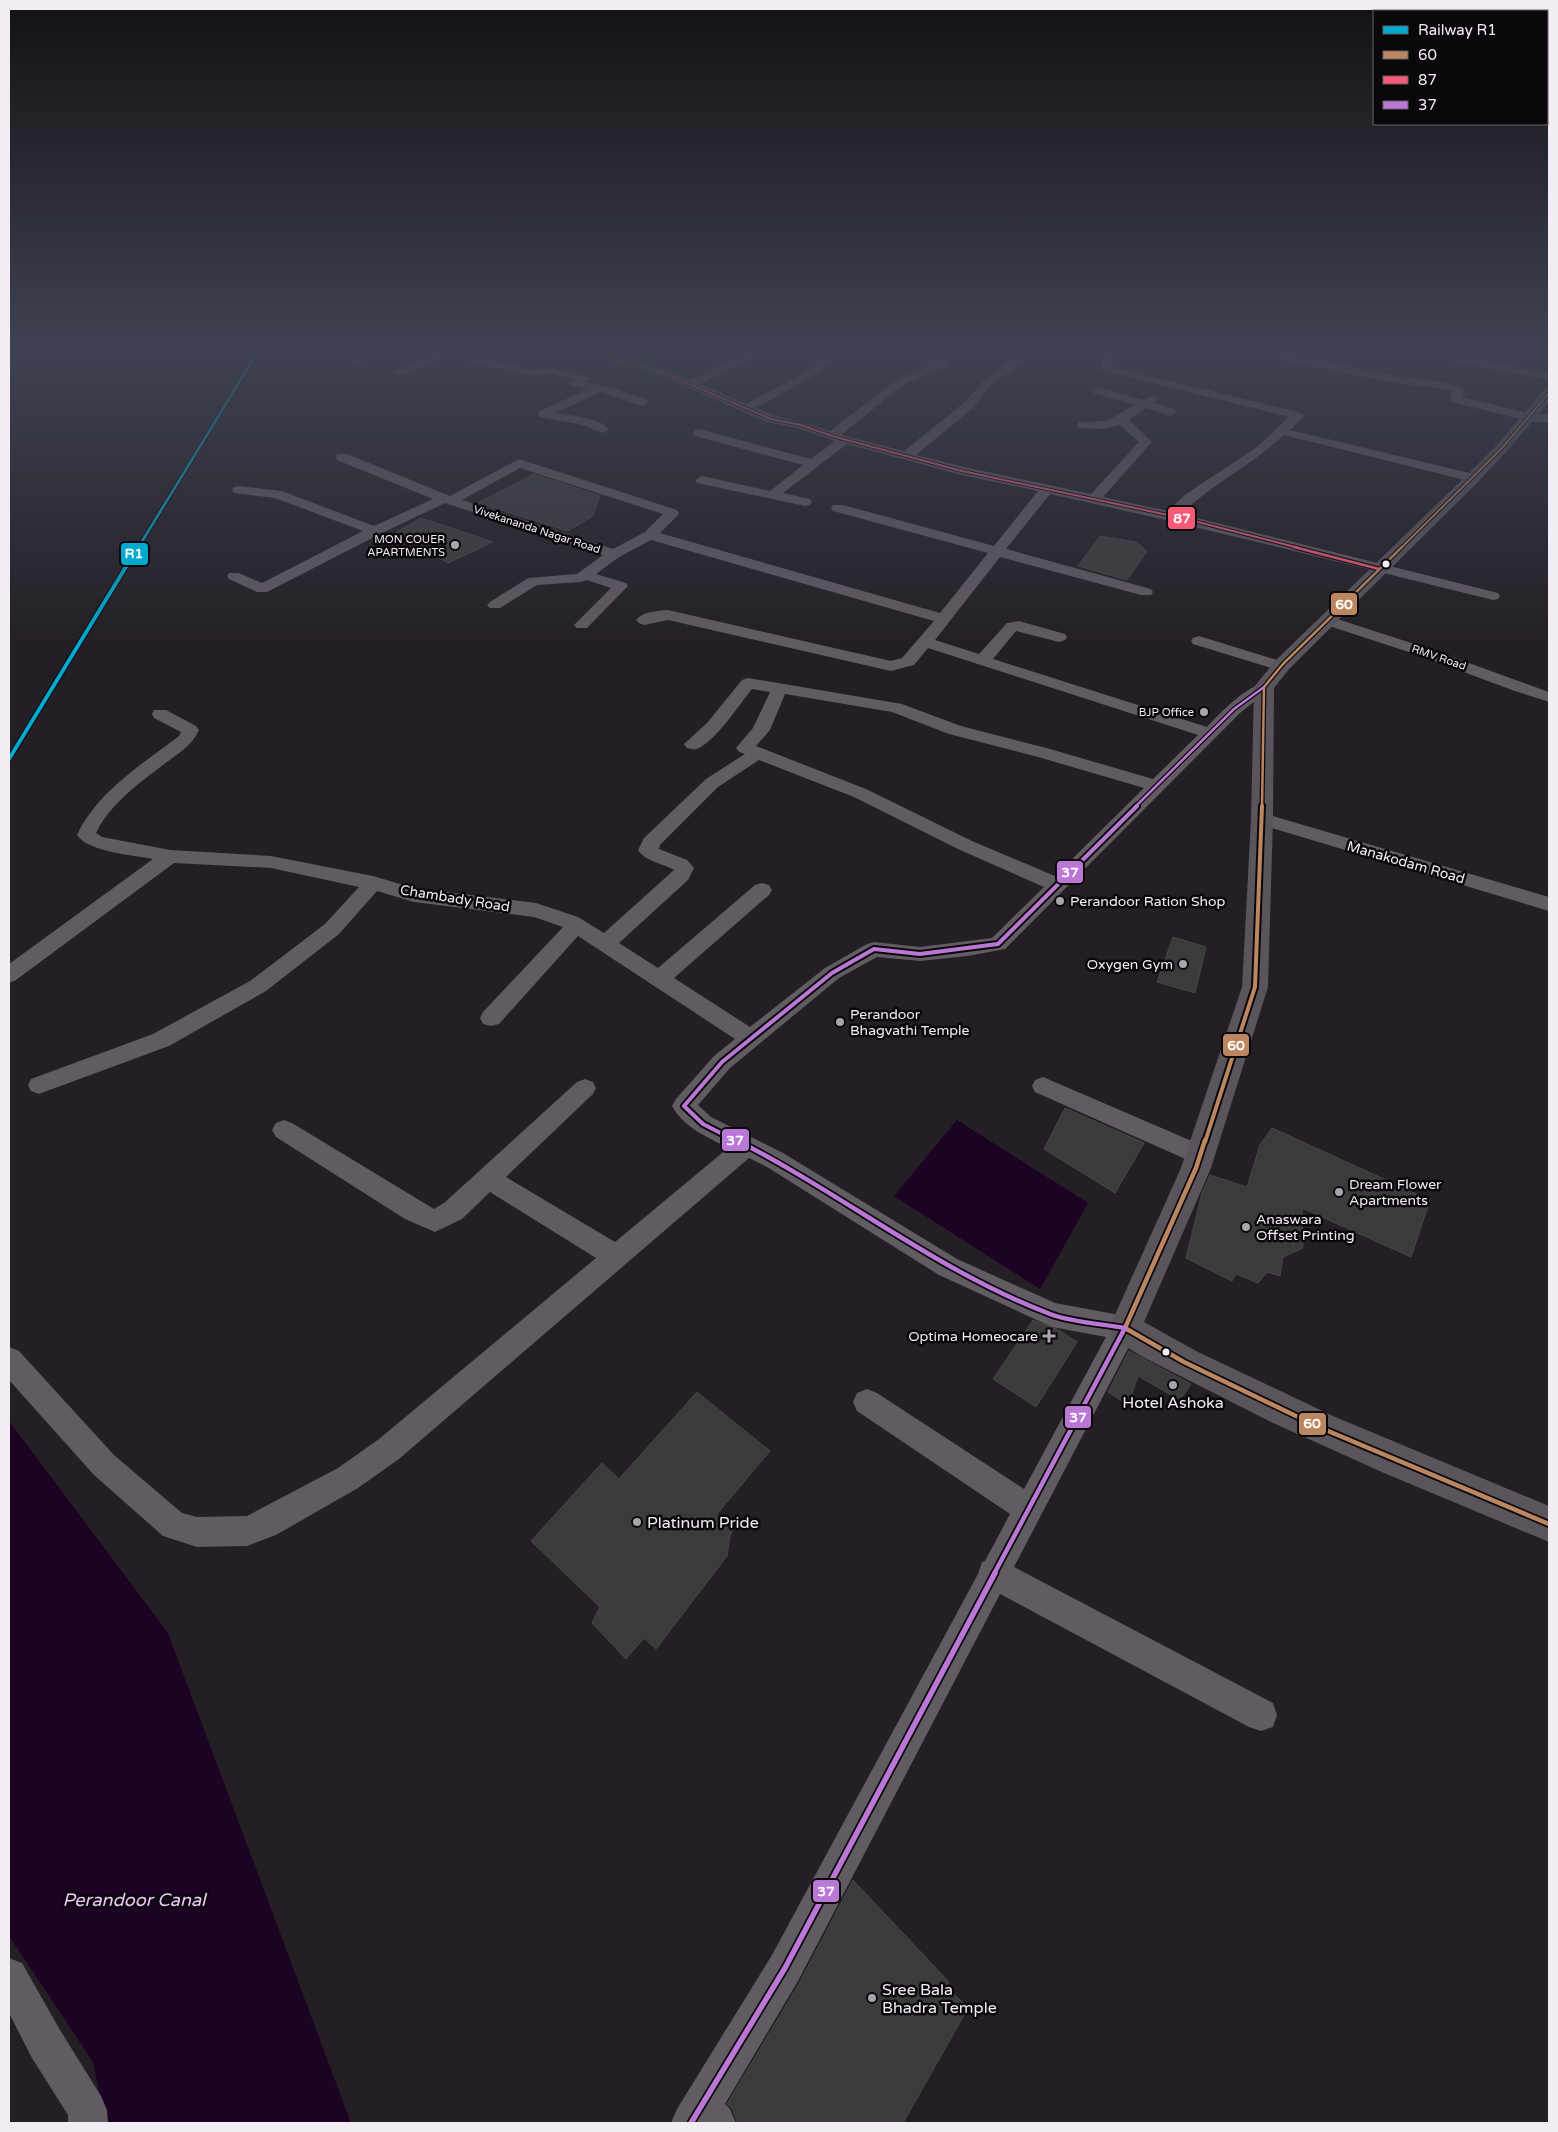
<svg xmlns="http://www.w3.org/2000/svg" width="1558" height="2132" viewBox="0 0 1558 2132" font-family="'Varela Round',sans-serif">
	<style>
		.water { fill: #1c0323 }
		.building { fill: #3c3b3c; stroke: #494648 }
		.lines { fill: none; stroke-linecap: round; stroke-linejoin: round }
		.minor { fill: #615b62; fill-rule: evenodd }
		.secondary { fill: #5a555c; fill-rule: evenodd }
		.bus-1-far3-casing { stroke: #0b080c; stroke-width: 4 }
		.bus-1-far2-casing { stroke: #0b080c; stroke-width: 5 }
		.bus-1-far1-casing { stroke: #0b080c; stroke-width: 8 }
		.bus-1-casing { stroke: #0b080c; stroke-width: 8 }
		.bus-2-far1-casing { stroke: #0b080c; stroke-width: 4 }
		.bus-2-casing { stroke: #0b080c; stroke-width: 5 }
		.bus-3-far3-casing { stroke: #0b080c; stroke-width: 5 }
		.bus-3-far2-casing { stroke: #0b080c; stroke-width: 8 }
		.bus-3-far1-casing { stroke: #0b080c; stroke-width: 8 }
		.bus-3-casing { stroke: #0b080c; stroke-width: 9 }
		.bus-1-far3 { stroke: #bb8660; stroke-width: 2 }
		.bus-1-far2 { stroke: #bb8660; stroke-width: 2.5 }
		.bus-1-far1 { stroke: #bb8660; stroke-width: 4 }
		.bus-1 { stroke: #bb8660; stroke-width: 4.5 }
		.bus-2-far1 { stroke: #f75a77; stroke-width: 2 }
		.bus-2 { stroke: #f75a77; stroke-width: 2.5 }
		.bus-3-far3 { stroke: #ba77d6; stroke-width: 2.5 }
		.bus-3-far2 { stroke: #ba77d6; stroke-width: 4 }
		.bus-3-far1 { stroke: #ba77d6; stroke-width: 4.5 }
		.bus-3 { stroke: #ba77d6; stroke-width: 5.5 }
		.rail-1-far1-casing { stroke: #0b080c; stroke-width: 4.5 }
		.rail-1-casing { stroke: #0b080c; stroke-width: 6 }
		.rail-1-far1 { stroke: #00a9ce; stroke-width: 2.5 }
		.rail-1 { stroke: #00a9ce; stroke-width: 4 }
		.poi-dot { fill: #aaa5ac; stroke: #0b080c; stroke-width: 2 }
		.bus-dot { fill: #f2edf4; stroke: #0b080c; stroke-width: 2 }
		.labels { text-anchor: middle; stroke-width: 5; stroke-linejoin: round; paint-order: stroke }
		.far-street-label { font-size: 11px; fill: #f2edf4; stroke: #0b080c }
		.far-poi-label { font-size: 11px; fill: #f2edf4; stroke: #0b080c; text-anchor: end }
		.street-label { font-size: 14px; fill: #f2edf4; stroke: #0b080c }
		.poi-label { font-size: 14px; fill: #f2edf4; stroke: #0b080c; text-anchor: start }
		.near-poi-label { font-size: 16px; fill: #f2edf4; stroke: #0b080c; text-anchor: start }
		.near-water-label { font-size: 18px; font-style: italic; fill: #f0c6fe; stroke: #0b080c }
		.line-badge { stroke: #0b080c; stroke-width: 2 }
		.badge-label { font-size: 14px; text-anchor: middle; font-weight: bold; fill: #fff }
	</style>
	<rect width="100%" height="100%" fill="#231f25"/>
	<path class="water" d="M957 1120 1088 1203 1040 1289 894 1196Z
		M9 1421 168 1633 351 2123H105L93 2062 9 1936Z"/>
	<path class="building" d="M534 474 600 496 593 516 568 531 478 503Z
		M421 518 493 542 448 563 393 534Z
		M1100 536 1136 542 1147 551 1127 580 1078 566Z
		M1173 937 1206 947 1195 993 1157 982Z
		M1065 1108 1144 1143 1115 1193 1044 1149Z
		M1272 1128 1430 1200 1411 1257 1302 1208 1303 1248 1283 1257 1280 1276 1267 1272 1258 1283 1236 1274 1232 1281 1186 1258 1202 1193 1210 1175 1247 1187 1260 1145Z
		M1033 1320 1059 1330 1077 1342 1036 1407 993 1379Z
		M1129 1351 1191 1384 1180 1400 1138 1376 1128 1405 1108 1392Z
		M697 1392 770 1451 717 1514 734 1529 730 1535 727 1556 656 1649 644 1638 626 1659 592 1623 600 1607 531 1541 602 1463 619 1479Z
		M853 1880 949 1982 947 1987 968 2008 903 2123H738L732 2108 727 2104 800 1982Z"/>
	<g class="lines">
		<path class="minor" d="M9 348H18L9 354Z
			M380 348H394L393 350 359 362 355 363 349 360 351 358Z
			M424 348H441L531 370 553 368 587 376 589 378 585 382 604 386 646 399 648 402 642 406 601 392 556 413C572 416 598 417 609 429L603 433 583 425 540 417 538 414 540 411 588 389 571 385 569 383 573 379 553 374 531 376 449 356 402 375H394L392 373 394 371 437 353 425 350Z
			M607 348H619L612 354 627 360 663 369 690 380 758 348H771L770 350 700 384 746 404 802 374 837 348H848L810 378 756 408C780 418 806 423 830 431L896 380 933 364 895 350 894 348H908L947 362 949 364 947 366 904 384 841 435 904 451 966 401 984 380 1028 349H1036L1038 351 1036 353 992 384 974 407 916 455 964 467 1091 494 1139 442 1120 425 1102 429 1079 428 1077 425 1079 422 1107 421 1134 405 1093 393 1091 391 1097 387 1143 400 1153 395 1159 399 1154 403 1175 409 1177 412 1171 416 1146 408 1129 420 1152 442 1103 497 1168 511 1186 494 1257 447 1289 417 1103 371 1101 369 1103 354 1112 348H1124L1113 357V367L1302 413 1304 416 1290 430 1478 475 1480 478 1473 482 1284 435C1252 465 1212 484 1181 514L1498 593 1500 596 1498 599 1493 600C1346 564 1198 526 1050 494L1006 549 1151 589 1153 592 1151 595H1141L1000 557 935 640 979 654 1007 623 1019 621 1065 634 1067 637 1065 640 1059 642 1016 631 993 659 1207 727C1219 714 1252 679 1270 684L1272 687 1240 713 1005 949 968 956 920 961 877 957 839 978 730 1068 698 1105 711 1117 783 1153 957 1259 1055 1303 1125 1316 1134 1319 1138 1328 1134 1337 1014 1567 1273 1703 1277 1715 1273 1727 1261 1731 1249 1727 1000 1594 798 1981 725 2104 730 2109 736 2123H671L677 2109 772 1955 978 1574 982 1562 985 1561 1010 1514 857 1411 853 1402 857 1393 867 1389 877 1393 1024 1489 1106 1337 1052 1327 939 1275 767 1167 749 1158 399 1459 358 1488 276 1535 247 1546 197 1547 163 1536 94 1475 9 1380V1347L19 1351 114 1455 182 1513 197 1517 247 1516 338 1468 379 1439 596 1258 490 1192 462 1219 435 1232 405 1219 276 1137 272 1130 276 1123 284 1120 292 1123 434 1209 444 1203 577 1082 585 1079 593 1082 596 1088 593 1094 506 1177 615 1242 728 1148C708 1137 684 1128 672 1106L676 1099 714 1056 735 1039 578 936 499 1024 491 1026 483 1024 480 1018 483 1012 563 927 534 917 414 902 377 891 339 934 266 991 169 1046 47 1091 39 1094 31 1091 28 1085 31 1079 153 1034 250 981 325 924 359 887 271 868 174 863 16 980 9 983V964L153 859C133 855 88 852 77 835 98 791 141 765 179 736L181 732 154 718 152 714 154 710H166L196 726 199 730C192 746 177 754 163 765 138 784 110 804 96 833L102 837 170 850 271 856 373 876 414 888 536 903 578 917 604 933 674 870C662 863 646 862 638 850L644 838 706 779 745 754 739 752 736 748 753 728 770 692 752 689C739 705 717 739 699 748 695 750 691 749 687 748L684 744 707 723 742 680 748 678 902 704 961 726 1050 749 1153 779 1198 735 928 648 914 665 891 671 668 620 644 625 639 623 636 620C643 611 658 611 668 610L891 661 902 658 934 621 651 540 619 557 596 574 626 583 628 586 587 628H577L574 625 611 588 587 580 581 582 537 585 500 608H490L487 605 490 602 528 578 577 574 603 555 445 503 380 534 267 592H257L229 579 227 576 229 573H239L262 583 363 531 275 498 234 493 232 490 234 487 239 486 282 491 374 526 433 499 337 460 336 457 337 454H347L450 496 519 459 677 510 679 513 677 516 660 533 940 613 988 553 833 511 831 508 833 505H843L994 546 1038 491 962 475 847 444 783 493 810 499 812 502 810 505 805 506 697 483 695 480 702 476 770 491 803 465 695 436 693 433 695 430 699 429 811 459 835 441 798 428 767 422 655 373 619 364 602 357 601 352ZM520 468 663 514 645 532 613 549 462 500ZM785 694 892 712 949 734 1038 757 1144 788 1055 876 972 841 866 789 756 746 770 730ZM759 760 854 797 958 849 1044 887 992 938 920 947 874 942 867 944 825 968 750 1027 674 978 769 895 772 890 769 885 762 883 755 885 658 968 619 943 688 880 694 868 687 860 659 849 660 845 718 787Z
			M1224 348C1271 342 1333 365 1381 373 1406 378 1431 379 1456 385L1460 386 1464 390 1462 397 1528 413 1549 415V423L1528 421 1452 402 1450 399 1452 391C1428 386 1404 385 1380 380 1329 370 1280 358 1229 351Z
			M1456 356 1549 374V380L1452 361 1450 359Z
			M1328 616 1433 650 1549 692V702L1512 690 1421 656 1323 624 1320 621 1323 618Z
			M1199 636 1287 663 1289 666 1287 669 1281 671 1193 644 1191 641 1193 638Z
			M1262 813 1549 897V911L1255 823 1253 819 1255 815Z
			M1043 1077 1208 1148 1212 1155 1208 1162 1200 1165 1192 1162 1035 1092 1032 1086 1035 1080Z
			M9 1958 22 1963 60 2030 101 2096 107 2110 108 2123H68V2115L32 2058 9 2013Z"/>
		<path class="secondary" d="M1549 389V402L1507 451 1479 481 1290 668 1274 688 1273 819 1268 987 1211 1168 1144 1322 1196 1351 1333 1416 1549 1506V1542L1384 1473 1271 1422 1143 1357 1113 1339 1109 1328 1181 1168 1242 987 1251 819 1254 687 1276 660 1467 475 1497 445 1544 390Z"/>
		<g class="bus-1-far3-casing">
			<path id="bus-1-far3" d="M1401 548 1502 448 1549 393"/>
		</g>
		<g class="bus-1-far2-casing">
			<path id="bus-1-far2" d="M1262 807 1264 687 1283 664 1402 547"/>
		</g>
		<g class="bus-1-far1-casing">
			<path id="bus-1-far1" d="M1205 1142 1255 987 1262 806"/>
		</g>
		<g class="bus-1-casing">
			<path id="bus-1" d="M1205 1140 1196 1168 1125 1328 1184 1362 1321 1428 1549 1524"/>
		</g>
		<g class="bus-2-far1-casing">
			<path id="bus-2-far1" d="M614 348 607 352 606 355 623 362 659 371 771 419 801 425 832 436 962 471 1182 518 1299 548"/>
		</g>
		<g class="bus-2-casing">
			<path id="bus-2" d="M1294 547 1379 569"/>
		</g>
		<g class="bus-3-far3-casing">
			<path id="bus-3-far3" d="M1135 807 1234 709 1264 687"/>
		</g>
		<g class="bus-3-far2-casing">
			<path id="bus-3-far2" d="M738 1142 703 1124 684 1106 722 1062 832 973 874 949 920 954 998 944 1137 806"/>
		</g>
		<g class="bus-3-far1-casing">
			<path id="bus-3-far1" d="M736 1140C843 1194 937 1271 1050 1314 1070 1322 1103 1324 1125 1328L994 1574"/>
		</g>
		<g class="bus-3-casing">
			<path id="bus-3" d="M691 2123 785 1968 995 1573"/>
		</g>
		<use href="#bus-1-far3" class="bus-1-far3"/>
		<use href="#bus-1-far2" class="bus-1-far2"/>
		<use href="#bus-1-far1" class="bus-1-far1"/>
		<use href="#bus-1" class="bus-1"/>
		<use href="#bus-2-far1" class="bus-2-far1"/>
		<use href="#bus-2" class="bus-2"/>
		<use href="#bus-3-far3" class="bus-3-far3"/>
		<use href="#bus-3-far2" class="bus-3-far2"/>
		<use href="#bus-3-far1" class="bus-3-far1"/>
		<use href="#bus-3" class="bus-3"/>
		<g class="rail-1-far1-casing">
			<path id="rail-1-far1" d="M138 548 260 348"/>
		</g>
		<g class="rail-1-casing">
			<path id="rail-1" d="M9 759 138 547"/>
		</g>
		<use href="#rail-1-far1" class="rail-1-far1"/>
		<use href="#rail-1" class="rail-1"/>
	</g>
	<linearGradient id="sky" x2="0" y2="1"><stop stop-color="#131114"/><stop offset="0.54" stop-color="#3f4251"/><stop offset="1" stop-color="#3f4251" stop-opacity="0"/></linearGradient>
	<rect width="1558" height="646" fill="url(#sky)"/>
	<g class="poi-dot">
		<circle cx="455" cy="545" r="5"/>
		<circle cx="1204" cy="712" r="5"/>
		<circle cx="1060" cy="901" r="5"/>
		<circle cx="1183" cy="964" r="5"/>
		<circle cx="840" cy="1022" r="5"/>
		<circle cx="1339" cy="1192" r="5"/>
		<circle cx="1246" cy="1227" r="5"/>
		<path d="M1046.5 1328.5h5v5h5v5h-5v5h-5v-5h-5v-5h5z"/>
		<circle cx="1173" cy="1385" r="5"/>
		<circle cx="637" cy="1522" r="5"/>
		<circle cx="872" cy="1998" r="5"/>
	</g>
	<g class="bus-dot">
		<circle cx="1386" cy="564" r="4.5"/>
		<circle cx="1166" cy="1352" r="4.5"/>
	</g>
	<g class="labels">
		<g class="far-street-label">
			<text transform="translate(537 529) rotate(18)" y="4">Vivekananda Nagar Road</text>
			<text transform="translate(1439 657) rotate(19)" y="4">RMV Road</text>
		</g>
		<g class="far-poi-label">
			<text x="445" y="543">MON COUER<tspan x="445" dy="13">APARTMENTS</tspan></text>
			<text x="1194" y="716">BJP Office</text>
		</g>
		<g class="street-label">
			<text transform="translate(1406 862) rotate(16)" y="5">Manakodam Road</text>
			<text transform="translate(455 898) rotate(9)" y="5">Chambady Road</text>
		</g>
		<g class="poi-label">
			<text x="1070" y="906">Perandoor Ration Shop</text>
			<text x="1173" y="969" text-anchor="end">Oxygen Gym</text>
			<text x="850" y="1019">Perandoor<tspan x="850" dy="16">Bhagvathi Temple</tspan></text>
			<text x="1349" y="1189">Dream Flower<tspan x="1349" dy="16">Apartments</tspan></text>
			<text x="1256" y="1224">Anaswara<tspan x="1256" dy="16">Offset Printing</tspan></text>
			<text x="1038" y="1341" text-anchor="end">Optima Homeocare</text>
		</g>
		<g class="near-poi-label">
			<text x="1173" y="1408" text-anchor="middle">Hotel Ashoka</text>
			<text x="647" y="1528">Platinum Pride</text>
			<text x="882" y="1995">Sree Bala<tspan x="882" dy="18">Bhadra Temple</tspan></text>
		</g>
		<g class="near-water-label">
			<text x="134" y="1906">Perandoor Canal</text>
		</g>
	</g>
	<g class="line-badge">
		<rect x="1167" y="506" width="29" height="24" rx="5" fill="#f75a77"/>
		<rect x="120" y="542" width="29" height="24" rx="5" fill="#00a9ce"/>
		<rect x="1330" y="592" width="28" height="24" rx="5" fill="#bb8660"/>
		<rect x="1056" y="860" width="28" height="24" rx="5" fill="#ba77d6"/>
		<rect x="1222" y="1033" width="28" height="24" rx="5" fill="#bb8660"/>
		<rect x="721" y="1128" width="29" height="24" rx="5" fill="#ba77d6"/>
		<rect x="1064" y="1405" width="28" height="24" rx="5" fill="#ba77d6"/>
		<rect x="1298" y="1412" width="29" height="24" rx="5" fill="#bb8660"/>
		<rect x="812" y="1879" width="28" height="24" rx="5" fill="#ba77d6"/>
	</g>
	<g class="badge-label">
		<text x="1182" y="523">87</text>
		<text x="134" y="558">R1</text>
		<text x="1344" y="609">60</text>
		<text x="1070" y="877">37</text>
		<text x="1236" y="1050">60</text>
		<text x="735" y="1145">37</text>
		<text x="1078" y="1422">37</text>
		<text x="1312" y="1428">60</text>
		<text x="826" y="1896">37</text>
	</g>
	<rect width="1558" height="2132" fill="none" stroke="#f2edf4" stroke-width="20"/>
	<rect x="1373" y="10" width="175" height="115" fill="#0b080c" stroke="#676469"/>
	<rect x="1383" y="26" width="25" height="8" fill="#00a9ce" stroke="#676469"/>
	<text x="1418" y="35" font-size="15" fill="#f2edf4">Railway R1</text>
	<rect x="1383" y="51" width="25" height="8" fill="#bb8660" stroke="#676469"/>
	<text x="1418" y="60" font-size="15" fill="#f2edf4">60</text>
	<rect x="1383" y="76" width="25" height="8" fill="#f75a77" stroke="#676469"/>
	<text x="1418" y="85" font-size="15" fill="#f2edf4">87</text>
	<rect x="1383" y="101" width="25" height="8" fill="#ba77d6" stroke="#676469"/>
	<text x="1418" y="110" font-size="15" fill="#f2edf4">37</text>
</svg>
